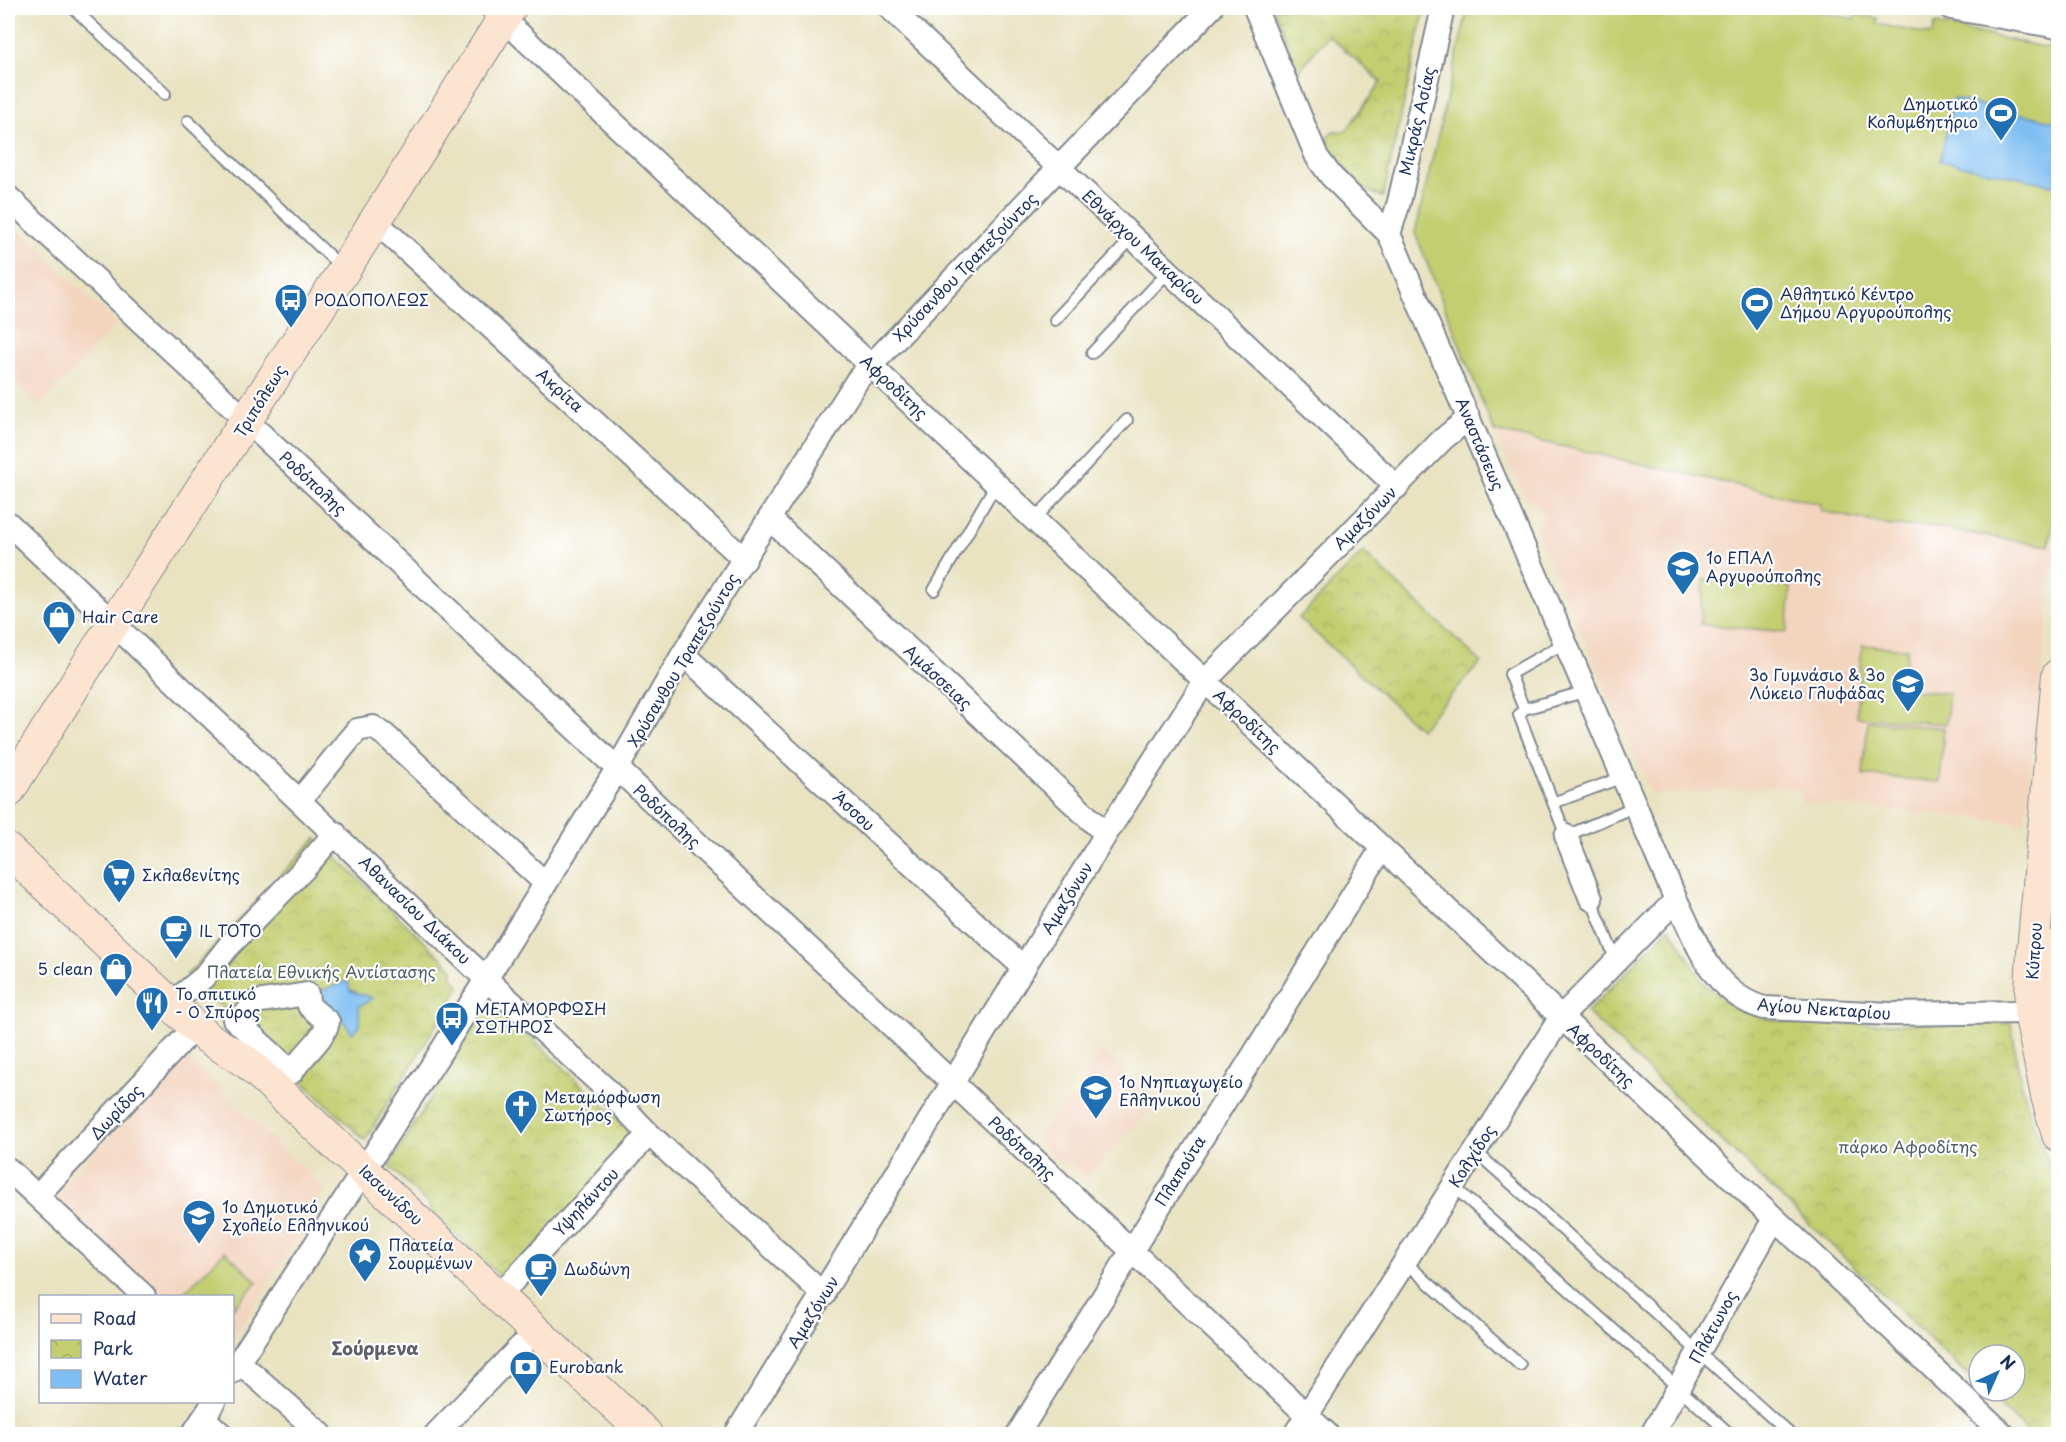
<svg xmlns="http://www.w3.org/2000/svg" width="2066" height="1442" viewBox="0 0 2066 1442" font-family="'Playpen Sans',sans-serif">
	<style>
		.built { fill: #f3d4bf }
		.park { fill: url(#park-crowns); stroke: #6e7e67; stroke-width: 1.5 }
		.pitch { fill: #c2ce70; stroke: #6e7e67; stroke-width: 1.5 }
		.water { fill: #7ebef2; stroke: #4c76a8; stroke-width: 1.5 }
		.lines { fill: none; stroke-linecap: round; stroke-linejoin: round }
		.lane-casing { stroke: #828990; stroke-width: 14 }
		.street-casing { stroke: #828990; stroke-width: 26 }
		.secondary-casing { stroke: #828990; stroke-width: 34 }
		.lane { stroke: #fff; stroke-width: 10 }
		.street { stroke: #fff; stroke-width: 22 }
		.secondary { stroke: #fde4d1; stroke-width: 32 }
		.labels { text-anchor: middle; stroke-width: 4.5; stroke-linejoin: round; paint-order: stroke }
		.poi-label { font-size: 16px; fill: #1b2f5e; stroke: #fff; text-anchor: start }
		.street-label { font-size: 16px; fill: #1b2f5e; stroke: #fff }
		.park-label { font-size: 16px; fill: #4d5f63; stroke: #fff }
		.neighbourhood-label { font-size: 18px; font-weight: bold; fill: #605e6a; stroke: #fff }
	</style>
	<defs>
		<pattern id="park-crowns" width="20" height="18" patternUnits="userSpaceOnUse" patternTransform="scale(1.5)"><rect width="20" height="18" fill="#c2ce70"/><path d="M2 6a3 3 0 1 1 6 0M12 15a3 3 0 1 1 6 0" fill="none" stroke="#a6b163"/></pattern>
	</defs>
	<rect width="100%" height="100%" fill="#fff"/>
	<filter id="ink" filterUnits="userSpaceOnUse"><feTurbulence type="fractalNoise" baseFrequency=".0167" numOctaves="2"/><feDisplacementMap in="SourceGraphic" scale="12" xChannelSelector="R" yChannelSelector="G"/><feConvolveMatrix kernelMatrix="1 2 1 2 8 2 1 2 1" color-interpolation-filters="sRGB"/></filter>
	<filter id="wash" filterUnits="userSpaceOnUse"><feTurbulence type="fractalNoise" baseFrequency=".008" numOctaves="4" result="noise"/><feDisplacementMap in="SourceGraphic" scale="24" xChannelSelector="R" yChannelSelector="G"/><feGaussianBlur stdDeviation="1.35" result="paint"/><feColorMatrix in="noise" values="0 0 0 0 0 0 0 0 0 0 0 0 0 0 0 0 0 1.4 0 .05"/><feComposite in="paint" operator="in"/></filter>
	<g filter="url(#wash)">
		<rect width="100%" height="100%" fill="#e9e3c2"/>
		<path class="built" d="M8 220 117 324 40 406 8 375Z
			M1494 431 1821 504V510L1892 526H1925L2055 547 2025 823 1800 802 1801 790 1770 787 1652 795 1535 527 1546 516 1537 504 1524 496Z
			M1101 1050 1157 1103 1086 1179 1071 1164 1064 1165 1035 1137 1089 1078 1086 1074Z
			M184 1056 327 1190 233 1339 232 1296H161L53 1196Z"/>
		<path class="park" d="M1273 8H1425L1383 197 1361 188 1324 141 1333 131H1346L1381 82 1328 35 1298 72Z
			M1363 552 1481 662 1420 729 1299 618Z
			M316 838 453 969 452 976 460 987 365 1140 187 975Z
			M1670 927 1704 984 1735 1009 1768 1019 1805 1024 2011 1023 2020 1078 2032 1120 2058 1187V1434H2030L1984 1391H2015V1355H1979V1386L1587 1012Z
			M489 1002 497 1005 637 1137 504 1280 429 1209 430 1206 389 1166Z"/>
		<path class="pitch" d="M1468 8H1800L1854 19 1855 14 1878 18 1877 24 1932 35 1935 24 2058 50V496L2049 546 1926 526H1892L1821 511V504L1494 431 1415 233Z
			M1704 579 1791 587 1787 632 1700 624Z
			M1862 645 1907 649 1904 690 1949 693 1946 724 1856 717Z
			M1868 721 1944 728 1940 782 1863 775Z
			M225 1251 257 1282 233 1308 232 1296H181Z"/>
		<path class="water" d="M1953 99 2058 122V186L1940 161Z
			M348 981 350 991 373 998 359 1006 360 1026 352 1033 338 1014 319 1004 317 992Z"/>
	</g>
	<g filter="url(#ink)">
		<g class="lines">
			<g class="lane-casing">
				<path id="lane" d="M73 8 165 94
					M188 121 342 268
					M1055 320 1133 237
					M1092 353 1169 271
					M1034 520 1127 420
					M934 590 996 484
					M1566 642 1510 674 1524 709 1519 715 1566 836 1636 806
					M1524 709 1587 691
					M1553 803 1623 777
					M1591 899 1616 961
					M1475 1151 1790 1434
					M1453 1186 1730 1434
					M1405 1262 1520 1365
					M207 1413 230 1434"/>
			</g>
			<g class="street-casing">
				<path id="street" d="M890 8 1397 487
					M1255 8 1317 157 1331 176 1389 234 1676 900C1698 944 1712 993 1764 1008L1891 1014 2030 1012
					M1951 8 2058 27
					M493 9 2003 1434
					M8 197 1327 1434
					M375 221 745 560
					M1389 234 1399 202 1443 8
					M771 520 1106 834
					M8 523 485 978 604 1087 649 1134 824 1295
					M683 654 1024 968
					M300 800 357 730 373 727 385 735 545 883
					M1566 836 1591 899
					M307 994 309 1006 328 1022C323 1041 303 1054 292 1072L234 1019 244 1016 256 1002Z
					M171 1004 204 977 228 947 304 869 335 833
					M8 1169 144 1296
					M37 1196 195 1027
					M499 1296 649 1134
					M239 1362 321 1434
					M232 1372 435 1061 617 769 683 654 858 379 1211 8
					M193 1434 214 1402
					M436 1434 521 1346
					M736 1434 1106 834 1205 681 1443 439 1469 418
					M1018 1434 1382 848
					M1295 1434 1561 1017 1676 900
					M1652 1434 1774 1219"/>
			</g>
			<g class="secondary-casing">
				<path id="secondary" d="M2058 675 2033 951 2030 1012 2047 1096 2058 1135
					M8 792 113 624 344 270 510 8
					M8 850 195 1027 208 1038 249 1064 646 1434
					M2058 946 2056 998 2058 1040"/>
			</g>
			<use href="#lane" class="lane"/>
			<use href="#street" class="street"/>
			<use href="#secondary" class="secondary"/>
		</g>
	</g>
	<defs>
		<g id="stadium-pin" transform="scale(1.725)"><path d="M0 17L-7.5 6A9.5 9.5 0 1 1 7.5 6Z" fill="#1f6fb2" stroke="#fff"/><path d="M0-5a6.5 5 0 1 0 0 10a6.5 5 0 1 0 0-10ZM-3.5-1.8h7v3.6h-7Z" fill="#fff"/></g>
		<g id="bus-pin" transform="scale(1.725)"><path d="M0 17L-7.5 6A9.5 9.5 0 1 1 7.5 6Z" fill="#1f6fb2" stroke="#fff"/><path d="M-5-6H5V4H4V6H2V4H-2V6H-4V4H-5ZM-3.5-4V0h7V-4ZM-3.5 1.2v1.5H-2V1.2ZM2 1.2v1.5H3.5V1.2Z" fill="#fff"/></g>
		<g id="school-pin" transform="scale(1.725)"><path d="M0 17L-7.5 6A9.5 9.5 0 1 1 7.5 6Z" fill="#1f6fb2" stroke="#fff"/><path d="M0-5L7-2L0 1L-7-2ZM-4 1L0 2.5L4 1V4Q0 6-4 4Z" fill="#fff"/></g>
		<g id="shop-pin" transform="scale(1.725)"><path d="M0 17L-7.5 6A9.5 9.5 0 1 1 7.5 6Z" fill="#1f6fb2" stroke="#fff"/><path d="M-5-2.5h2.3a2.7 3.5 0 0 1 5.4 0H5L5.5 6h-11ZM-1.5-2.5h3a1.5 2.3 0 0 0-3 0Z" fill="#fff"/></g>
		<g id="supermarket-pin" transform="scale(1.725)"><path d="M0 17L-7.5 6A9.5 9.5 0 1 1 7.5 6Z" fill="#1f6fb2" stroke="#fff"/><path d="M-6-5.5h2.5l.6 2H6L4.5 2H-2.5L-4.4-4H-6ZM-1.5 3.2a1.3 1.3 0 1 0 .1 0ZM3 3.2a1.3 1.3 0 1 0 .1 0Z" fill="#fff"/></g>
		<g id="cafe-pin" transform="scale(1.725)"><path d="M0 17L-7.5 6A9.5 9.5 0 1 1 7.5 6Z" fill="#1f6fb2" stroke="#fff"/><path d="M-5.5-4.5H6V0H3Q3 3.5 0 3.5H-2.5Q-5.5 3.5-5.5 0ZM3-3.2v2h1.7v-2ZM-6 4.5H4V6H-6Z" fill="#fff"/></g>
		<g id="restaurant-pin" transform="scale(1.725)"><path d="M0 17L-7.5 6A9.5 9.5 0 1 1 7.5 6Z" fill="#1f6fb2" stroke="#fff"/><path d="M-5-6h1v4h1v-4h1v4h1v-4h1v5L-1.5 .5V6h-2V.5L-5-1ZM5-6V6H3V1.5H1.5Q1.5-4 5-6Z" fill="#fff"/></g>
		<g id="church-pin" transform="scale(1.725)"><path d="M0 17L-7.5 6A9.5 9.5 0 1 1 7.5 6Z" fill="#1f6fb2" stroke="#fff"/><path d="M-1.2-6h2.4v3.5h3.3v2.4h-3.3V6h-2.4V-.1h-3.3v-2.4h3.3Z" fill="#fff"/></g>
		<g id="sight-pin" transform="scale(1.725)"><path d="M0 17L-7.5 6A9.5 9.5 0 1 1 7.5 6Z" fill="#1f6fb2" stroke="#fff"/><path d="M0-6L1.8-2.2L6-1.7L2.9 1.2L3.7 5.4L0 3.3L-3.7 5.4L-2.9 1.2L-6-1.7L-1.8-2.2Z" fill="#fff"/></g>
		<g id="bank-pin" transform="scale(1.725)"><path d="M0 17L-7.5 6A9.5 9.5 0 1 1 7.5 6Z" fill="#1f6fb2" stroke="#fff"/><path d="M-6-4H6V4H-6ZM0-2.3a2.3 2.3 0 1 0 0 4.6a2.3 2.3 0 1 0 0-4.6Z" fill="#fff"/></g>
	</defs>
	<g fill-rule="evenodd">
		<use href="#stadium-pin" x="2001" y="113"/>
		<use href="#bus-pin" x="291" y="300"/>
		<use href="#stadium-pin" x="1757" y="303"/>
		<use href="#school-pin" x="1683" y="567"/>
		<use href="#shop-pin" x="59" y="617"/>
		<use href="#school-pin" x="1908" y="684"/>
		<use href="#supermarket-pin" x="119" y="875"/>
		<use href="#cafe-pin" x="176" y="931"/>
		<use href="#shop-pin" x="116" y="969"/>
		<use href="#restaurant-pin" x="152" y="1003"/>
		<use href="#bus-pin" x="452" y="1018"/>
		<use href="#school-pin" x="1096" y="1091"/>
		<use href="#church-pin" x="521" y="1106"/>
		<use href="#school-pin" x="199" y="1216"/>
		<use href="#sight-pin" x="365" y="1254"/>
		<use href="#cafe-pin" x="541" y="1269"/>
		<use href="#bank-pin" x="526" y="1367"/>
	</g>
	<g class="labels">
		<g class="poi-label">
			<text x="1978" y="110" text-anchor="end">Δημοτικό<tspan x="1978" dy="18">Κολυμβητήριο</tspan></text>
			<text x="1780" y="300">Αθλητικό Κέντρο<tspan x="1780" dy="18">Δήμου Αργυρούπολης</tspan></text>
			<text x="314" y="306">ΡΟΔΟΠΟΛΕΩΣ</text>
			<text x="1706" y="564">1o ΕΠΑΛ<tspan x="1706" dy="18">Αργυρούπολης</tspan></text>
			<text x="82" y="623">Hair Care</text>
			<text x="1885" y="681" text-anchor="end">3ο Γυμνάσιο &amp; 3ο<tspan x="1885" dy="18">Λύκειο Γλυφάδας</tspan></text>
			<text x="142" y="881">Σκλαβενίτης</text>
			<text x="199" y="937">IL TOTO</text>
			<text x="93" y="975" text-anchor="end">5 clean</text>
			<text x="175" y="1000">Το σπιτικό<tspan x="175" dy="18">- Ο Σπύρος</tspan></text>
			<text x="475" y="1015">ΜΕΤΑΜΟΡΦΩΣΗ<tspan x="475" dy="18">ΣΩΤΗΡΟΣ</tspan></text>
			<text x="1119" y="1088">1ο Νηπιαγωγείο<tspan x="1119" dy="18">Ελληνικού</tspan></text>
			<text x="544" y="1103">Μεταμόρφωση<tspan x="544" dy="18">Σωτήρος</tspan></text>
			<text x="222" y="1213">1ο Δημοτικό<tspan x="222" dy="18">Σχολείο Ελληνικού</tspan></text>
			<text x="388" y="1251">Πλατεία<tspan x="388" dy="18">Σουρμένων</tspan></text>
			<text x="564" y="1275">Δωδώνη</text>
			<text x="549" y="1373">Eurobank</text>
		</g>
		<g class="street-label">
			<text transform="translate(1417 121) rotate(-77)" y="6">Μικράς Ασίας</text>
			<text transform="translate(1143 247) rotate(43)" y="6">Εθνάρχου Μακαρίου</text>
			<text transform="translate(965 267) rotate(-46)" y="6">Χρύσανθου Τραπεζούντος</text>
			<text transform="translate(894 387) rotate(43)" y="6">Αφροδίτης</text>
			<text transform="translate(560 390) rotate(42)" y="6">Ακρίτα</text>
			<text transform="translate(260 401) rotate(-58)" y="6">Τριπόλεως</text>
			<text transform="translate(1480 444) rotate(67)" y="6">Αναστάσεως</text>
			<text transform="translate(313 483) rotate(43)" y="6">Ροδόπολης</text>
			<text transform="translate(1365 518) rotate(-45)" y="6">Αμαζόνων</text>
			<text transform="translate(683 660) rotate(-59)" y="6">Χρύσανθου Τραπεζούντος</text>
			<text transform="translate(938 677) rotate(43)" y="6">Αμάσσειας</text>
			<text transform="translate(1247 721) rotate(43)" y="6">Αφροδίτης</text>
			<text transform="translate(854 811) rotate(43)" y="6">Άσσου</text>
			<text transform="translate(667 816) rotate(43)" y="6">Ροδόπολης</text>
			<text transform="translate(1067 898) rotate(-58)" y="6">Αμαζόνων</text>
			<text transform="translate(415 910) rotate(44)" y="6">Αθανασίου Διάκου</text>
			<text transform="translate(2034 951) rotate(-86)" y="6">Κύπρου</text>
			<text transform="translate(1824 1009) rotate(4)" y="6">Αγίου Νεκταρίου</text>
			<text transform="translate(1601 1055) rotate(43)" y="6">Αφροδίτης</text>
			<text transform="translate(116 1112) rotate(-47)" y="6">Δωρίδος</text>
			<text transform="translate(1022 1148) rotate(43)" y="6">Ροδόπολης</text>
			<text transform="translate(1472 1156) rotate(-57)" y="6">Κολχίδος</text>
			<text transform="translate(1180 1171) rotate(-58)" y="6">Πλαπούτα</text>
			<text transform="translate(391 1195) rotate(43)" y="6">Ιασωνίδου</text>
			<text transform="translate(586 1202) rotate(-47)" y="6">Υψηλάντου</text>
			<text transform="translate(813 1312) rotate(-58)" y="6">Αμαζόνων</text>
			<text transform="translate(1713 1327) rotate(-61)" y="6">Πλάτωνος</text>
		</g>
		<g class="park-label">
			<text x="321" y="978">Πλατεία Εθνικής Αντίστασης</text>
			<text x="1908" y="1153">πάρκο Αφροδίτης</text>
		</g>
		<g class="neighbourhood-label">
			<text x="375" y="1355">Σούρμενα</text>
		</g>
	</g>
	<rect width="2066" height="1442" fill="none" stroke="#fff" stroke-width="30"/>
	<rect x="39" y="1295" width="195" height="108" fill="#ffffff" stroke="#a4acbf" stroke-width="1.5"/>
	<rect x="51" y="1314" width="30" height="9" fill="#fde4d1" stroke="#a4acbf" stroke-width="1.5"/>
	<text x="93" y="1325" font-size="18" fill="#1b2f5e">Road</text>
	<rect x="51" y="1340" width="30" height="18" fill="url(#park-crowns)" stroke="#a4acbf" stroke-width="1.5"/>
	<text x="93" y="1355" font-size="18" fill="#1b2f5e">Park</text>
	<rect x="51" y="1370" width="30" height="18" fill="#7ebef2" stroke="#a4acbf" stroke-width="1.5"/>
	<text x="93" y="1385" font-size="18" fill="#1b2f5e">Water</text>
	<g transform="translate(1997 1373) rotate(45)"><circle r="28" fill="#ffffff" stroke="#a4acbf" stroke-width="1.5"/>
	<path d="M0-4.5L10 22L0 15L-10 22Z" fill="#1f6fb2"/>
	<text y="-9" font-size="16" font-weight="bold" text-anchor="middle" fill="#1b2f5e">N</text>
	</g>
</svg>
